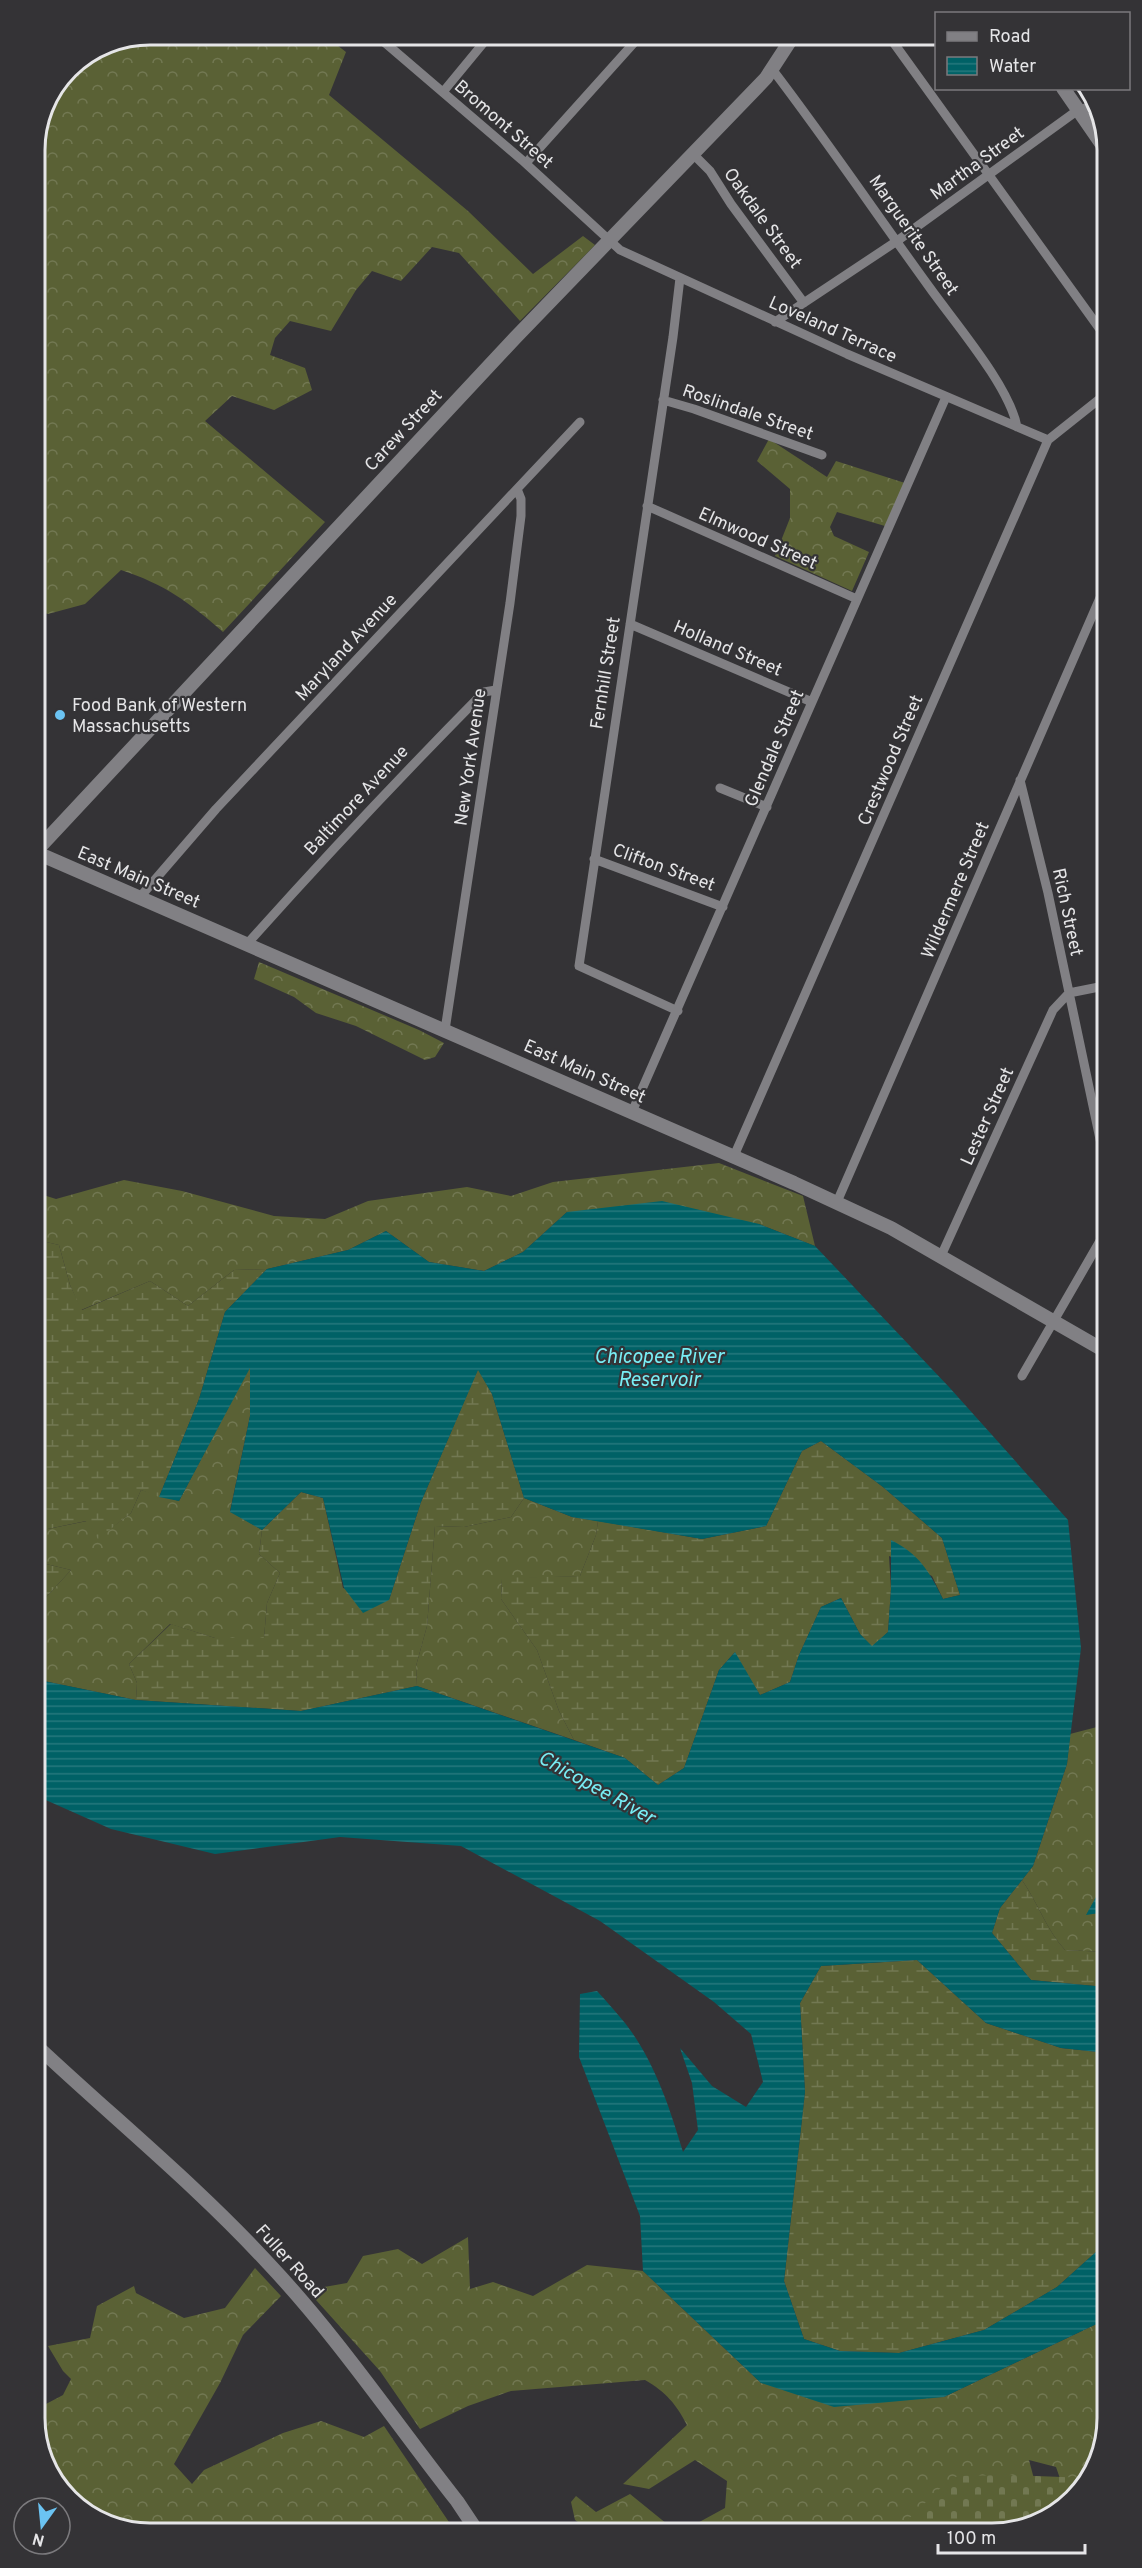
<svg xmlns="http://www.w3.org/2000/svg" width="1142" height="2568" viewBox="0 0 1142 2568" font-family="Overpass,sans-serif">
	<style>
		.forest { fill: url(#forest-crowns) }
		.wetland { fill: url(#wetland-marsh) }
		.cemetery { fill: url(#cemetery-stones) }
		.water { fill: url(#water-rules) }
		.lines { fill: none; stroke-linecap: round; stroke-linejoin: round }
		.street { stroke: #818084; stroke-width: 9 }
		.secondary { stroke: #818084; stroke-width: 14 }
		.poi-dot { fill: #6bc3f2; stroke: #343336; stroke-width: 2 }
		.labels { text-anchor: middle; stroke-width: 4.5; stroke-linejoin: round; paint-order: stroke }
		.street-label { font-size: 18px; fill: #e5e5e7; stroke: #343336 }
		.poi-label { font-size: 18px; fill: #e5e5e7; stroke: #343336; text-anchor: start }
		.water-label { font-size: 20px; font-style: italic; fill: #78eef5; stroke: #343336 }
		.rim { fill: none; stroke: #e5e5e7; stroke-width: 3 }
	</style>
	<defs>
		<pattern id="forest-crowns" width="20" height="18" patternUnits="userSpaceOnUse" patternTransform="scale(1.5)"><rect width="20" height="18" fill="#5a6135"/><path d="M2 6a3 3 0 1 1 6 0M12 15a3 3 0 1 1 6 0" fill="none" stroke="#727852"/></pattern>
		<pattern id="wetland-marsh" width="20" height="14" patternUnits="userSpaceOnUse" patternTransform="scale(1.5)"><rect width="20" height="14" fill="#5a6135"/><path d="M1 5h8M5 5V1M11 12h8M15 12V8" fill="none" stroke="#727852"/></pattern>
		<pattern id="cemetery-stones" width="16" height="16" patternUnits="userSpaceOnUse" patternTransform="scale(1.5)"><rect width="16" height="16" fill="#5a6135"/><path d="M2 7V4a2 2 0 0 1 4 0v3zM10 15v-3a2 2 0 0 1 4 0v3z" fill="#727852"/></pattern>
		<pattern id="water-rules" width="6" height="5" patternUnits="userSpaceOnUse" patternTransform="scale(1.5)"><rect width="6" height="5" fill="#006166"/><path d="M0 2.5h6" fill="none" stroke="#25787c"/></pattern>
	</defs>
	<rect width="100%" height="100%" fill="#343336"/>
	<path class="forest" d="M150 35H324L346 52 329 95 468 211 533 274 583 236 595 245 520 321 459 253 432 247 401 281 372 271 356 290 331 331 290 321 275 338 270 355 305 368 312 390 274 410 232 396 205 421 325 522 223 632C189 602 164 584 121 570L85 604 48 614 36 611 35 143 69 68 106 43Z
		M769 439 827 477 836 461 905 483 885 526 837 512 830 527 834 536 869 552 852 591 775 556 790 518V489L757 461Z
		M259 962 419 1030 444 1043 435 1057 425 1060 356 1026 316 1013 294 997 254 979Z
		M719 1163 803 1196 815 1246 759 1224 567 1212 523 1252 484 1271 429 1262 386 1231 348 1250 267 1269 234 1270 188 1306 150 1281 81 1310 70 1285 59 1245 38 1240 37 1193 56 1199 124 1180 182 1191 274 1216 325 1219 368 1201 467 1187 511 1196 553 1182Z
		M250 1366V1416L230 1511 262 1530 259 1554 280 1573 267 1603 264 1638H215L170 1624 129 1664 137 1683 136 1700 39 1680V1605L71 1570 42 1563 38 1558V1531L87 1521 98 1538 131 1513 141 1490 179 1501Z
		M524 1498 572 1517 598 1521 596 1535 580 1576 502 1579 501 1599 537 1650 559 1711 574 1740 417 1686 416 1666 427 1626 435 1526 464 1527 511 1517Z
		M1097 1727 1106 1731V1879L1087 1914 1106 1912V1952L1065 1950C1046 1929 1038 1903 1022 1880L1033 1866 1067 1764 1070 1734Z
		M468 2237 470 2289 493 2282 533 2296 587 2265 643 2271 761 2383 944 2397 1107 2319V2418L1088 2482 1065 2493 1056 2467 1029 2460 1039 2498 915 2528 589 2530 575 2520 571 2502 576 2496 596 2512 630 2494 667 2524 692 2526 725 2508 727 2481 695 2460 649 2489 623 2484 687 2425C676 2404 666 2392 645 2380L511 2391 468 2406 420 2429 380 2371 307 2290 347 2283 363 2256 398 2249 422 2264Z
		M255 2268 281 2296 243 2335 220 2383 174 2464 192 2484 204 2470 283 2433 321 2421 364 2437 384 2426 455 2531 142 2533 80 2510 41 2455V2396L46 2404 63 2395 71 2379 63 2371 48 2346 90 2338 97 2306 134 2286 136 2293 184 2318 225 2308Z"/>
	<path class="wetland" d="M38 1240 59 1245 70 1285 82 1310 150 1281 188 1306 234 1270 267 1269 225 1312 199 1399 159 1497 141 1490 131 1513 98 1539 86 1521 38 1531Z
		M478 1369 492 1394 524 1498 511 1517 464 1527 435 1526 427 1626 416 1666 417 1686 301 1711 136 1700 137 1683 129 1664 171 1624 215 1638H264L267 1603 280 1573 259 1554 262 1530 301 1492 323 1498 343 1588 389 1600 421 1502Z
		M821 1441 883 1487 942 1538 960 1595 943 1599 932 1576 889 1556 891 1589 888 1632 872 1647 860 1634 841 1598 821 1607 799 1655 790 1682 760 1695 734 1653 719 1670 684 1768 658 1785 625 1758 574 1740 559 1711 537 1650 501 1599 502 1578 580 1576 596 1535 598 1521 702 1539 766 1526 802 1451Z
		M38 1558 42 1563 71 1570 39 1605Z
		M1022 1880C1038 1903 1046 1929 1065 1950L1106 1952V1987L1031 1980 992 1933 1000 1908Z
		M917 1960 986 2023 1061 2048 1107 2053V2242L1057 2287 984 2330 899 2353 840 2351 804 2339 784 2281 805 2092 800 2003 821 1966Z"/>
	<path class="cemetery" d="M1008 2475 1089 2478 1088 2482 1029 2527 899 2528 950 2479 958 2476Z"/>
	<path class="water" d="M662 1201 759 1224 815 1246 949 1387 1068 1520 1081 1648 1067 1764 1033 1866 1000 1908 992 1933 1031 1980 1106 1987 1107 2053 1061 2048 986 2023 917 1960 821 1966 800 2003 805 2092 784 2281 804 2339 840 2351 899 2353 984 2330 1057 2287 1107 2242V2319L944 2397 834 2407 761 2383 643 2271 640 2216 579 2057 580 1994 597 1991C607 2002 616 2012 625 2023 654 2060 670 2108 683 2152L698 2130 692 2083 680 2048 712 2086 746 2107 763 2082 751 2034 714 2002 600 1921 461 1846 340 1837 215 1854 111 1829 39 1797V1680L136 1700 301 1711 417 1686 625 1758 658 1785 684 1768 719 1670 735 1652 760 1695 790 1682 799 1655 821 1607 841 1598 860 1634 872 1646 888 1632 891 1589V1540C919 1554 929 1571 943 1599L960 1595 942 1538 883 1487 821 1441 802 1451 766 1526 702 1539 572 1517 524 1498 492 1394 478 1370 421 1502 389 1600 363 1613 344 1588 323 1498 301 1492 262 1530 230 1512 250 1416V1368L179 1501 159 1497 199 1399 225 1312 267 1269 348 1250 386 1231 429 1262 484 1271 523 1252 567 1212Z
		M1106 1879V1912L1086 1915Z"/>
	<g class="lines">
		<path class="street" d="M376 35 522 160 620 250 847 354 1048 440
			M888 35 1102 332
			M772 69C827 141 877 215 930 288 955 323 1010 387 1017 427
			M443 92 490 35
			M693 154 710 171 731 204 804 303
			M526 163 641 35
			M775 322 897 241 1078 110 1096 105
			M663 400 694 409 822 455
			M647 506 857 599
			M630 624 812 702
			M1020 780 1048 893 1104 1158
			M720 788 767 807
			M594 859 723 907
			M140 897 216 809 580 422
			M247 944C324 858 403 774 484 692L496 690
			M678 1011 579 966 673 337 680 278
			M445 1030 510 603 521 516V499L517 489
			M632 1112 946 397
			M734 1156 1048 440 1102 397
			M837 1202 1103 591
			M941 1256 1053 1010 1069 993 1104 986
			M1022 1376 1104 1234"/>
		<path class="secondary" d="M1063 88 1101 143
			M37 850 515 338 766 78 794 35
			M37 853 794 1183 891 1228 1105 1351
			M40 2049C116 2120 197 2186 268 2263 337 2336 394 2421 457 2501L477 2531"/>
	</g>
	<circle class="poi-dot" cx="60" cy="715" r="6"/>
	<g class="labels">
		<g class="street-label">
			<text transform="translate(504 124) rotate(41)" y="6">Bromont Street</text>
			<text transform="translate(977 163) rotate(-36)" y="6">Martha Street</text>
			<text transform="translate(763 218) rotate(54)" y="6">Oakdale Street</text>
			<text transform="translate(914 235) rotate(55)" y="6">Marguerite Street</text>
			<text transform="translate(833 329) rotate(24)" y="6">Loveland Terrace</text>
			<text transform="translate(748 412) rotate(19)" y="6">Roslindale Street</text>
			<text transform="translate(403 430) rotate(-47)" y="6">Carew Street</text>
			<text transform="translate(758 538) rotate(24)" y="6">Elmwood Street</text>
			<text transform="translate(346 647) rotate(-47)" y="6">Maryland Avenue</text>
			<text transform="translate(728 648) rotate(23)" y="6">Holland Street</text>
			<text transform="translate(605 673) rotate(-81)" y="6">Fernhill Street</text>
			<text transform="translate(774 748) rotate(-67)" y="6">Glendale Street</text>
			<text transform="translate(470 757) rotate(-82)" y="6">New York Avenue</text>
			<text transform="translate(890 760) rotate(-67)" y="6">Crestwood Street</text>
			<text transform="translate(356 800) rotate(-47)" y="6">Baltimore Avenue</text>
			<text transform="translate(664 867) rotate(20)" y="6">Clifton Street</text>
			<text transform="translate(139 877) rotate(23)" y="6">East Main Street</text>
			<text transform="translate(955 890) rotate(-67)" y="6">Wildermere Street</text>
			<text transform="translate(1068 912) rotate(78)" y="6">Rich Street</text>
			<text transform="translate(585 1071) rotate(24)" y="6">East Main Street</text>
			<text transform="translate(987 1116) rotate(-66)" y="6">Lester Street</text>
			<text transform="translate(290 2261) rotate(48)" y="6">Fuller Road</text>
		</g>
		<g class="poi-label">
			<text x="72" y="711">Food Bank of Western<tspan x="72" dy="21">Massachusetts</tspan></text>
		</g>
		<g class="water-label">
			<text x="659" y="1363">Chicopee River<tspan x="659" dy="23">Reservoir</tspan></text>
			<text transform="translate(597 1787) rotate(29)" y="7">Chicopee River</text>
		</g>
	</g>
	<path d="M0 0H1142V2568H0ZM150 45H992A105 105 0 0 1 1097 150V2418A105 105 0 0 1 992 2523H150A105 105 0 0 1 45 2418V150A105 105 0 0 1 150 45Z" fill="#343336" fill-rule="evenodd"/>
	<path class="rim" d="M150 45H992A105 105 0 0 1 1097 150V2418A105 105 0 0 1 992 2523H150A105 105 0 0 1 45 2418V150A105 105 0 0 1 150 45Z"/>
	<rect x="935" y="12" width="195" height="78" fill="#343336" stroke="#7b7a7d" stroke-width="1.5"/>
	<rect x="947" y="32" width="30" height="9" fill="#818084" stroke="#7b7a7d" stroke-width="1.5"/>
	<text x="989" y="42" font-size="18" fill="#e5e5e7">Road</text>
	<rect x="947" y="57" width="30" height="18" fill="url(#water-rules)" stroke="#7b7a7d" stroke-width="1.5"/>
	<text x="989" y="72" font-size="18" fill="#e5e5e7">Water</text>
	<g transform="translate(42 2526) rotate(195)"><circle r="28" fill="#343336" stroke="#7b7a7d" stroke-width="1.5"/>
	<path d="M0-4.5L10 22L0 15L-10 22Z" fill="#6bc3f2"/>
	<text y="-9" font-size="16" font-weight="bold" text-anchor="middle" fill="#e5e5e7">N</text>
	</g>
	<path d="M938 2544v9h147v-9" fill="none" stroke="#e5e5e7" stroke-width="3"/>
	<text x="947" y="2544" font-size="18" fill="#e5e5e7" stroke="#343336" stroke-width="4.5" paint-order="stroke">100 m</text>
</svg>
